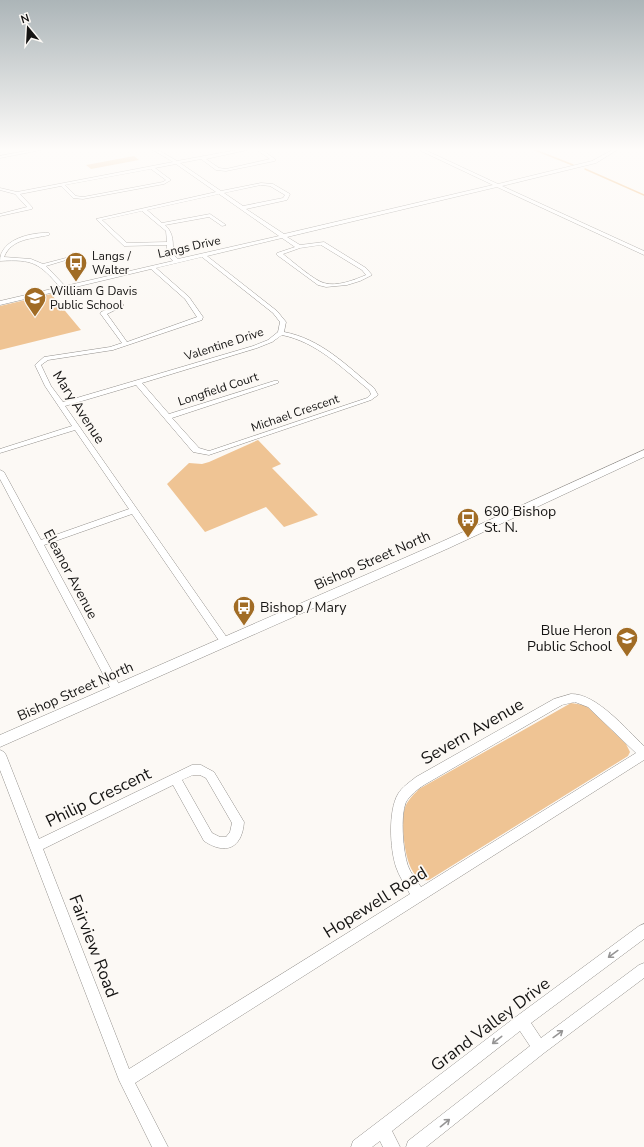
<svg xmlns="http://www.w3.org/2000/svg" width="644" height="1147" viewBox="0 0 644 1147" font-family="'Nunito Sans',sans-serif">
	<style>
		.green { fill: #efc494 }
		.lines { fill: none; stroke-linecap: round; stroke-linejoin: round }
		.stream { stroke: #f2b671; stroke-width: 1.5 }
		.minor-casing { stroke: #93908c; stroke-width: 1 }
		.major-casing { stroke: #93908c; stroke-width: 1 }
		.minor { fill: #fff; fill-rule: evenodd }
		.major { fill: #fff; fill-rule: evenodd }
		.oneway { stroke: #969595 }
		.labels { text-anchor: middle; stroke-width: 3.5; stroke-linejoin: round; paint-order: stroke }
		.far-street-label { font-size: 12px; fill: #151413; stroke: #fcf9f5 }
		.far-poi-label { font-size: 12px; fill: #151413; stroke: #fcf9f5; text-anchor: start }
		.street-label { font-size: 14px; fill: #151413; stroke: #fcf9f5 }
		.poi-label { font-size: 14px; fill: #151413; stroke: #fcf9f5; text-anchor: start }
		.near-street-label { font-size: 17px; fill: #151413; stroke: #fcf9f5 }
	</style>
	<rect width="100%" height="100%" fill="#fcf9f5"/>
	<path class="green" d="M134 156 139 160 91 169 86 165Z
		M51 294 81 330 0 350V306Z
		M258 440 281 464 272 468 318 515 284 527 266 507 205 532 167 484 189 463 202 464 209 462Z
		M571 703 584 705 589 708 626 744 630 752 628 756 429 880C405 885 401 829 404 812 405 803 412 796 419 789Z"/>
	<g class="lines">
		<path class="stream" d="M535 150 573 165
			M585 169 644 195"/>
		<g class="minor-casing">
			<path id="minor" d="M31 150H41L0 158V156Z
				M153 150H158L177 161 237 150H247L206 159 219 168 226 169 270 159 257 150H262L275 159V161L226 171 216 170 201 159 180 163 221 191 261 183 273 184 290 194 287 200 246 209 284 234 493 185 419 150H425L498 184 592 161 612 150H617L596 163 502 186 644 251V255L497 187 287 237 300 245 324 242 366 268 372 275 360 281 347 285 326 287 318 285 277 255V253L295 247 282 238 207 256 277 311 286 322 284 332C321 339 346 365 374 388L378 395 371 400 209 455 193 452 136 385 65 406 230 642 228 645H222L132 514 44 545 122 690 121 693 117 694 113 693 0 479V470L4 472 41 540 129 509 75 430 0 453V449L72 426 45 386 35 365 44 357 110 347 122 343 100 313 101 312 119 304H123V306L107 314 127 342 197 317 185 299 151 269 0 305V301L60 287C39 263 33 259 0 261 0 239 32 232 49 233V235C32 239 12 238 4 257L31 259 43 264 66 258V260L46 266 65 286 173 261 167 254V245L124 246 96 219 216 192 176 164 155 168 171 180 164 184 83 199 73 198 61 186 20 194 32 207V209L0 216V214L27 207 15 194 0 190V188L17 192 173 162ZM151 169 166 180 163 182 83 197 76 196 65 185ZM261 185 270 186 285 195 283 198 243 206 224 193ZM219 194 279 236 178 259 173 254C173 243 174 233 165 225L209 217 222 226 226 225 210 214 162 223 147 210ZM142 211 166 231 167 242 127 243 102 220ZM321 245 362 270 366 275C354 280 337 287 324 283 315 281 292 261 283 254L300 248ZM202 257 273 313 280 322 278 332 268 340 253 346 63 402 51 386 41 365 48 360 113 350 202 320 203 317 189 297 156 268ZM282 335C317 342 342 368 369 390L371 394 367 398 209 451 199 448 172 418 278 383V381H274L169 414 142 383 257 348 272 342Z
				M571 694C596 693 626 729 644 746V760L135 1083 168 1147H152L119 1080 0 770V750L4 752 6 755 39 839 192 765H201L214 772 244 822C242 849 225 855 204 841L173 785 43 849 129 1069 410 894C405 885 399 876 396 867 390 849 388 811 398 794 402 787 410 782 416 777L554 699ZM575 702 588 707 636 753 421 887C417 881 411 874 408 866 403 852 400 816 406 802 410 795 418 789 424 785L562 705ZM193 775H200L206 778 232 823 230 832 226 837H220L212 833 182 780Z
				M644 924V939L531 1023 541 1038 639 965 644 963V978L544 1053 426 1147H406L408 1141 530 1046 520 1031 392 1131 400 1147H383L380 1141 372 1147H351L353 1141 517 1016 639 926Z"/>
		</g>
		<g class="major-casing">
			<path id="major" d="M644 450V457L449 548 0 747V735L441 542Z"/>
		</g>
		<use href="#minor" class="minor"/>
		<use href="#major" class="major"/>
	</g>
	<defs><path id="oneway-shaft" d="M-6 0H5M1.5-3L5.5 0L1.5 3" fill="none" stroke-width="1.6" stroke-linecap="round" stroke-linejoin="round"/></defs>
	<g class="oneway">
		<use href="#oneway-shaft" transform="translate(613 954) rotate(144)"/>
		<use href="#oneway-shaft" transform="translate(558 1034) rotate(-36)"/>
		<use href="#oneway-shaft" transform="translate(497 1040) rotate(142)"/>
		<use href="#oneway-shaft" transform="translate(445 1123) rotate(-39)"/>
	</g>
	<linearGradient id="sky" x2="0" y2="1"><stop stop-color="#acb5b8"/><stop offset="0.48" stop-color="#fefcfa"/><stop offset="1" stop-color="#fefcfa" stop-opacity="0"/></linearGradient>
	<rect width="644" height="311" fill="url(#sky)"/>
	<defs>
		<g id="bus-pin" transform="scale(1.15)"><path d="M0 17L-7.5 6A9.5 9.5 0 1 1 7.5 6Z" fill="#a16c25" stroke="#fcf9f5"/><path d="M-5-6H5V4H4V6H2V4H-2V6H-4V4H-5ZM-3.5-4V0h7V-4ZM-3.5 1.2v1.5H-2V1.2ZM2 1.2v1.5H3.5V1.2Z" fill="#fff"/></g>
		<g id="school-pin" transform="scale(1.15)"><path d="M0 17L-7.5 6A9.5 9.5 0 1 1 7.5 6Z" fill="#a16c25" stroke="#fcf9f5"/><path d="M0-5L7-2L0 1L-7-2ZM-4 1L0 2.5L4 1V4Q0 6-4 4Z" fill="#fff"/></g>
	</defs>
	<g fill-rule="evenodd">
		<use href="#bus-pin" x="76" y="263"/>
		<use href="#school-pin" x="35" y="298"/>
		<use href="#bus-pin" x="468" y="519"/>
		<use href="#bus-pin" x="244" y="607"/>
		<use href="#school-pin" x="627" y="638"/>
	</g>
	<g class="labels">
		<g class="far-street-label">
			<text transform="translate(189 247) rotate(-13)" y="4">Langs Drive</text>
			<text transform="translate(224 344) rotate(-18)" y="4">Valentine Drive</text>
			<text transform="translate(218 389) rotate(-18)" y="4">Longfield Court</text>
			<text transform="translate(295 413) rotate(-19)" y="4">Michael Crescent</text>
		</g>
		<g class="far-poi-label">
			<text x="92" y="260">Langs /<tspan x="92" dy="14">Walter</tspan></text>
			<text x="50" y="295">William G Davis<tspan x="50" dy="14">Public School</tspan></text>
		</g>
		<g class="street-label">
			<text transform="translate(79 407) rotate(57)" y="5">Mary Avenue</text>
			<text transform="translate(372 560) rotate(-24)" y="5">Bishop Street North</text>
			<text transform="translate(71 574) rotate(62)" y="5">Eleanor Avenue</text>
			<text transform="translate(75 691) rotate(-24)" y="5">Bishop Street North</text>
		</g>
		<g class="poi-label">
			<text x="484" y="516">690 Bishop<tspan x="484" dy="16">St. N.</tspan></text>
			<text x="260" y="612">Bishop / Mary</text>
			<text x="612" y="635" text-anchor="end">Blue Heron<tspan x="612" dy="16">Public School</tspan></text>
		</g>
		<g class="near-street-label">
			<text transform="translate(472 731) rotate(-30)" y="6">Severn Avenue</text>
			<text transform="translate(98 797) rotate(-26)" y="6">Philip Crescent</text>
			<text transform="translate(375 902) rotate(-32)" y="6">Hopewell Road</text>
			<text transform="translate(94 946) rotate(69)" y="6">Fairview Road</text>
			<text transform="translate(490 1024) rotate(-37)" y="6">Grand Valley Drive</text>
		</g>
	</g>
	<g transform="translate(28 28) rotate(342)" stroke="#fcf9f5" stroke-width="3" paint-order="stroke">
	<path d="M0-3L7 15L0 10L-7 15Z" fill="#151413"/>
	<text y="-6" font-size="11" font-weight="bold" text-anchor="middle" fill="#151413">N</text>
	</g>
</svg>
